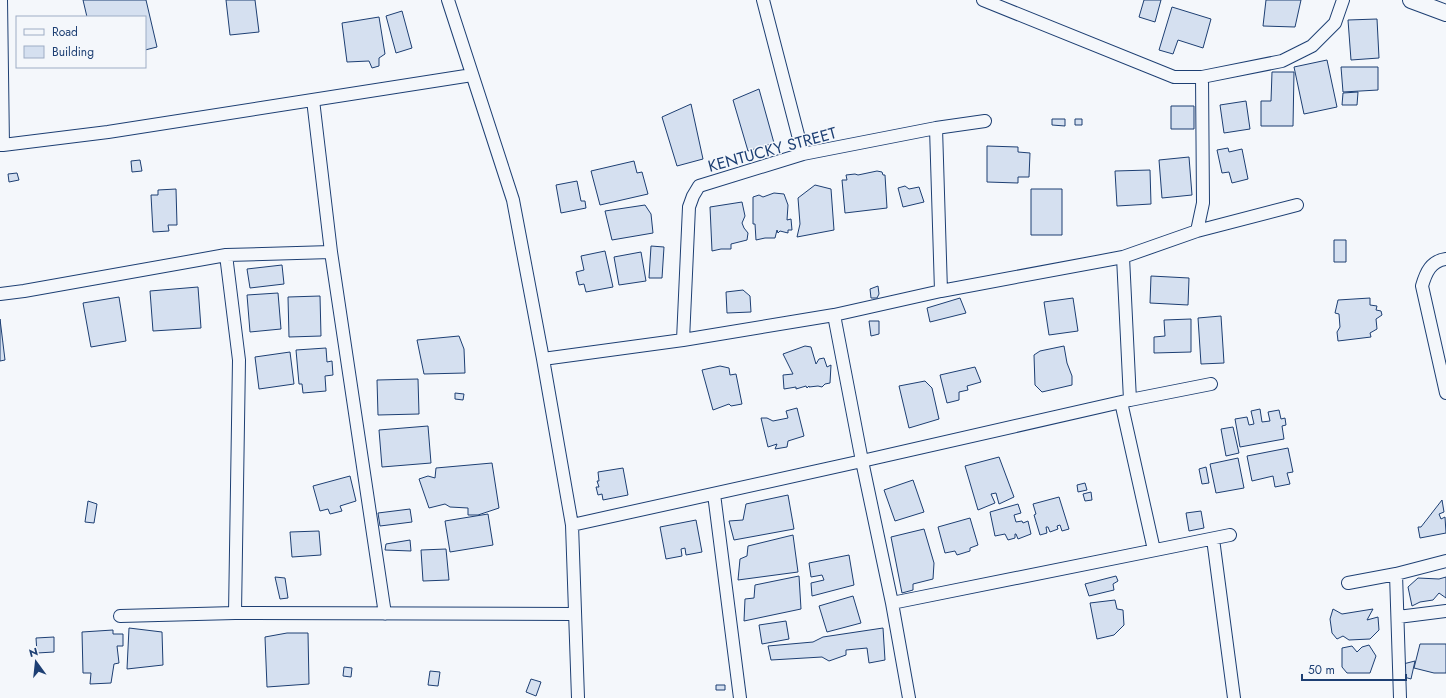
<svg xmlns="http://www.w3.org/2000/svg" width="1446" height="698" viewBox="0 0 1446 698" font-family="Jost,sans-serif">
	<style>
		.building { fill: #d5e0f0; stroke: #1d3f73 }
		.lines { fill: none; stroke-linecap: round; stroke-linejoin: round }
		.minor-casing { stroke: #1d3f73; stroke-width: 14 }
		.tertiary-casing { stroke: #1d3f73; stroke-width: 18 }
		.minor { stroke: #f4f7fb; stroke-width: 12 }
		.tertiary { stroke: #f4f7fb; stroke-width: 16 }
		.labels { text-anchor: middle; stroke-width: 3; stroke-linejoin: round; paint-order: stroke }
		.street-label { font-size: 16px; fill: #1d3f73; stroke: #f4f7fb }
	</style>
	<rect width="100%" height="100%" fill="#f4f7fb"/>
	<path class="building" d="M83 0H146L157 47 145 50V17H87Z
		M226 0H255L259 32 230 35Z
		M1144 0H1161L1155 22 1139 17Z
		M1266 0H1301L1295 27 1263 26Z
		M1172 7 1211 19 1203 48 1178 40 1173 54 1159 50Z
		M402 11 412 48 396 53 386 16Z
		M379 17 385 54 379 58V66L372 68 369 61 347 62 342 23Z
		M1377 19 1379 58 1351 60 1348 20Z
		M1327 60 1337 107 1304 114 1294 67Z
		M1341 67H1378V90L1343 92Z
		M1272 72H1294L1293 126H1261V101H1271Z
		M759 89 774 143 748 151 733 100Z
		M1358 92 1357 105H1342L1343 93Z
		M1246 101 1250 129 1224 133 1220 105Z
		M691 104 703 159 677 166 662 117Z
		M1171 106H1194V129H1171Z
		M1052 119H1065V126L1052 125Z
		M1075 119H1082V125H1075Z
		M987 146 1018 147V152L1030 153 1029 177H1018V183L987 182Z
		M1228 148 1229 152 1242 149 1248 179 1232 183 1229 172 1222 173 1217 150Z
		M1189 157 1192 195 1162 198 1159 160Z
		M140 160 142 171 132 172 131 161Z
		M634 161 637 173 642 172 648 194 600 205 591 171Z
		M1150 170 1151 204 1117 206 1115 171Z
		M877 171 882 172 883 175H885L887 208 845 213 842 180H847L846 175 855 174 858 175Z
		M17 173 19 180 9 182 8 174Z
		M577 181 581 201H585L586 208 561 213 556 185Z
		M815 185 831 189 834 230 797 237 800 224 798 198Z
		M905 186 909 189 919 187 924 202 903 207 898 188Z
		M176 189 177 225H168L169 231 153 232 151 195H158V190Z
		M1031 189H1062V235H1031Z
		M774 193 784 194 788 205 787 220 791 219 792 230H788V233L780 231 778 233 777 230 775 238H765L756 240 755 224H753V197L759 195 763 197Z
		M742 202 745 216 742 223 744 228 748 233 747 240 731 244V249H721L712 251 710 207Z
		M645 205 651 214 653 233 612 240 605 211Z
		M1334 240H1346V262H1334Z
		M651 246 664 247 662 278H649Z
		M605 251 613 287 586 292 584 284 579 285 576 272 584 270 581 256Z
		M641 252 646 281 619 285 614 257Z
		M282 265 284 284 250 288 247 269Z
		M1151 276 1189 278 1188 305 1150 303Z
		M878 286 879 294 877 298H871L870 289Z
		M198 287 201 328 153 331 150 291Z
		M743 290 750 296 751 312 727 313 726 292Z
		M278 293 281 329 250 332 247 295Z
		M320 296 321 336 289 337 288 297Z
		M119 297 126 341 91 347 83 303Z
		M960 298 966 313 930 322 927 308Z
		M1073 298 1078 331 1049 335 1044 302Z
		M1370 298V305L1377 306 1376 310 1381 311 1382 315 1376 319 1377 329 1370 333 1371 337 1338 341 1337 332 1340 327 1339 314 1335 313 1338 300Z
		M1221 316 1224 363 1201 364 1198 318Z
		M0 319 5 360 0 361Z
		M1191 319V352L1154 353V337L1165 336 1164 320Z
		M869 321H879V334L871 336Z
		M459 336 464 349 465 373 424 374 417 340Z
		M805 346 811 347 816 364 819 359 824 358 827 367 831 365 830 383 825 384 822 387 818 386 809 387V386L807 388 806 386 796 389V387L784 389 783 375 793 374 783 354Z
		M1064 346 1067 363 1072 376V385L1042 392 1035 385 1034 355 1040 351Z
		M326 348 327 362 332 361 333 375 325 376 326 391 303 393 302 384H299L296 350Z
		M290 352 294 384 259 389 255 357Z
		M720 366 729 368 730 375 736 374 742 404 731 406 729 404 713 410 702 370Z
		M975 367 981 382 967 386 968 390 959 392V400L947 403 940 375Z
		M418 379 419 414 378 415 377 380Z
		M925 381 932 388 939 419 909 428 899 386Z
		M455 393 464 394 463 400 455 399Z
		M797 408 804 436 788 441 787 447 775 449 777 444 768 447 761 418H767L773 421 788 418 786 411Z
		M1260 409 1262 422 1270 421 1268 412 1279 410 1281 419 1285 418 1286 425 1282 426 1284 439 1240 447 1235 419 1247 417 1249 425 1254 424 1251 411Z
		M428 426 431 463 382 467 379 430Z
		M1233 427 1239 453 1226 456 1221 429Z
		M1288 448 1293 472 1287 473 1290 484 1275 487 1273 476 1252 481 1247 456Z
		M999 457 1014 497 999 504 996 493 991 494 995 503 978 510 965 466Z
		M1238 458 1244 488 1216 493 1210 464Z
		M492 463 499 508 478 515H468V508L450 507 445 504 429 508 419 479 428 476 435 478 436 468Z
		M1206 467 1209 483 1202 484 1199 469Z
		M623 468 628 495 603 500 602 494 598 495 596 487H599L597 481H599L598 472Z
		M350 476 356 501 340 506 342 511 330 514 328 509 320 511 313 486Z
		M913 480 924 512 895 521 884 490Z
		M1085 483 1087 490 1078 492 1077 485Z
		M1091 492 1092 500 1085 501 1083 494Z
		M788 495 794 529 734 540 729 521 743 520 746 504Z
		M1059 497 1069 529 1062 531 1060 525 1057 526 1058 529 1050 532 1048 527H1046L1047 533 1040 535 1034 515 1036 514 1033 504Z
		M1442 500 1444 512 1439 514 1441 519 1445 517 1446 533 1420 538 1418 527H1421Z
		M88 501 97 504 94 523 85 522Z
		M1018 504 1021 513 1014 515 1016 522 1022 521 1023 523 1028 521 1031 534 1018 539 1016 534H1015V538L1008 540 1005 534 995 536 990 512Z
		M410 509 412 522 380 526 378 513Z
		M1201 511 1204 528 1189 531 1186 513Z
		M488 514 493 545 450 552 445 521Z
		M970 518 978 545 970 548V551L957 555 955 551 945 553 938 527Z
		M696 520 702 552 686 555 685 548 681 549 682 556 666 559 660 527Z
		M924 529 934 563 933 579 913 584V590L902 593 891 537Z
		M319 531 321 555 292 557 290 532Z
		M793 535 798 572 738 580 740 559 747 556 748 546Z
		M410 540 411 551 385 550 386 544Z
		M446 549 449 580 423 581 421 550Z
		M849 555 854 585 812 596 811 583 824 580 822 575 811 577 809 563Z
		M799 576 801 609 744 621 745 599 754 598 755 585Z
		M1116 576 1118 581 1113 584 1114 590 1089 596 1085 584Z
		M275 577 285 578 288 598 280 599Z
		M1446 577V598L1439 593 1433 600 1420 602 1412 606 1408 587 1418 578 1439 579Z
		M853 596 861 623 827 632 819 606Z
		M1115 600 1117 609 1123 610 1124 625 1114 635 1097 639 1090 603Z
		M1333 609 1342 614 1373 609 1367 620 1378 617 1379 630 1370 639 1349 640 1343 636 1337 639 1332 633 1330 619Z
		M786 621 789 639 762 644 759 625Z
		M129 628 162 632 163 665 127 669Z
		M883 628 885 660 869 663 867 648 846 650V655L829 661 822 657 771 660 768 646 813 642 823 637Z
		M113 630V634H123V646H117L119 663 114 664 111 683 90 684 91 673H83L82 632Z
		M287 633H308L309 684 267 687 265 637Z
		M54 637V652L37 653 36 638Z
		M1420 644H1446V673H1434L1414 668Z
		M1369 645 1376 656 1370 673H1347L1342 667V648L1352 646 1357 652 1362 647Z
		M1415 661 1411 679 1404 677 1403 664Z
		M344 667 352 668 351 677 343 676Z
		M430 671 440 672 438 686 428 685Z
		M531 679 541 682 536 696 526 692Z
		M716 685H725V690H716Z"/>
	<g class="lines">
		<g class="minor-casing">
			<path id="minor" d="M448 0 513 200 543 359
				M763 0 803 154
				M983 0 1174 77H1202L1282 61 1312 46 1335 23 1343 0
				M313 100 331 252 385 614
				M936 128 941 291
				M0 145H3L1 0
				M3 145 108 132 472 75
				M1197 231 1203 203 1202 77
				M226 255 239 360 235 613
				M1123 257 1130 400
				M1446 259C1431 261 1426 272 1422 286L1446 393
				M0 294 24 291 226 255 331 252
				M683 340 689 207 693 196 699 186 803 154 936 128 985 121
				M1121 402 1154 550
				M714 494 740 698
				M572 525 543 359 683 340 834 315 941 291 1123 257 1197 231 1297 205
				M1213 539 1234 698
				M1348 583 1396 574
				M892 603 1230 535
				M120 616 235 613 574 614
				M1398 617 1446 611
				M578 698 572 525 862 461 834 315
				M909 698 892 603 862 461 1130 400 1211 384
				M1400 698 1396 574 1446 561"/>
		</g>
		<g class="tertiary-casing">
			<path id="tertiary" d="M1411 0 1446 13"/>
		</g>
		<use href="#minor" class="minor"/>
		<use href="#tertiary" class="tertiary"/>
	</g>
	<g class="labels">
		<g class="street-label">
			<text transform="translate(772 149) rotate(-15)" y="6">KENTUCKY STREET</text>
		</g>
	</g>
	<rect x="16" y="16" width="130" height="52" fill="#f4f7fb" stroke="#9eadc5"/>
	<rect x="24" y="29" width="20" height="6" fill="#f4f7fb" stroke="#9eadc5"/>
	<text x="52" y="36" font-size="12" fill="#1d3f73">Road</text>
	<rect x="24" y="46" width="20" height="12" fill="#d5e0f0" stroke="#9eadc5"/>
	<text x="52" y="56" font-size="12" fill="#1d3f73">Building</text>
	<g transform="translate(36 662) rotate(345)" stroke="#f4f7fb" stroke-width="3" paint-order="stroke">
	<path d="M0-3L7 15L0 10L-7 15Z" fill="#1d3f73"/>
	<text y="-6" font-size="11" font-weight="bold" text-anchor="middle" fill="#1d3f73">N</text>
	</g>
	<path d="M1302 674v6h104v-6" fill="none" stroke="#1d3f73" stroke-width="2"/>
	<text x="1308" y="674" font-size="12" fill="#1d3f73" stroke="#f4f7fb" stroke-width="3" paint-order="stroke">50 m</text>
</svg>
